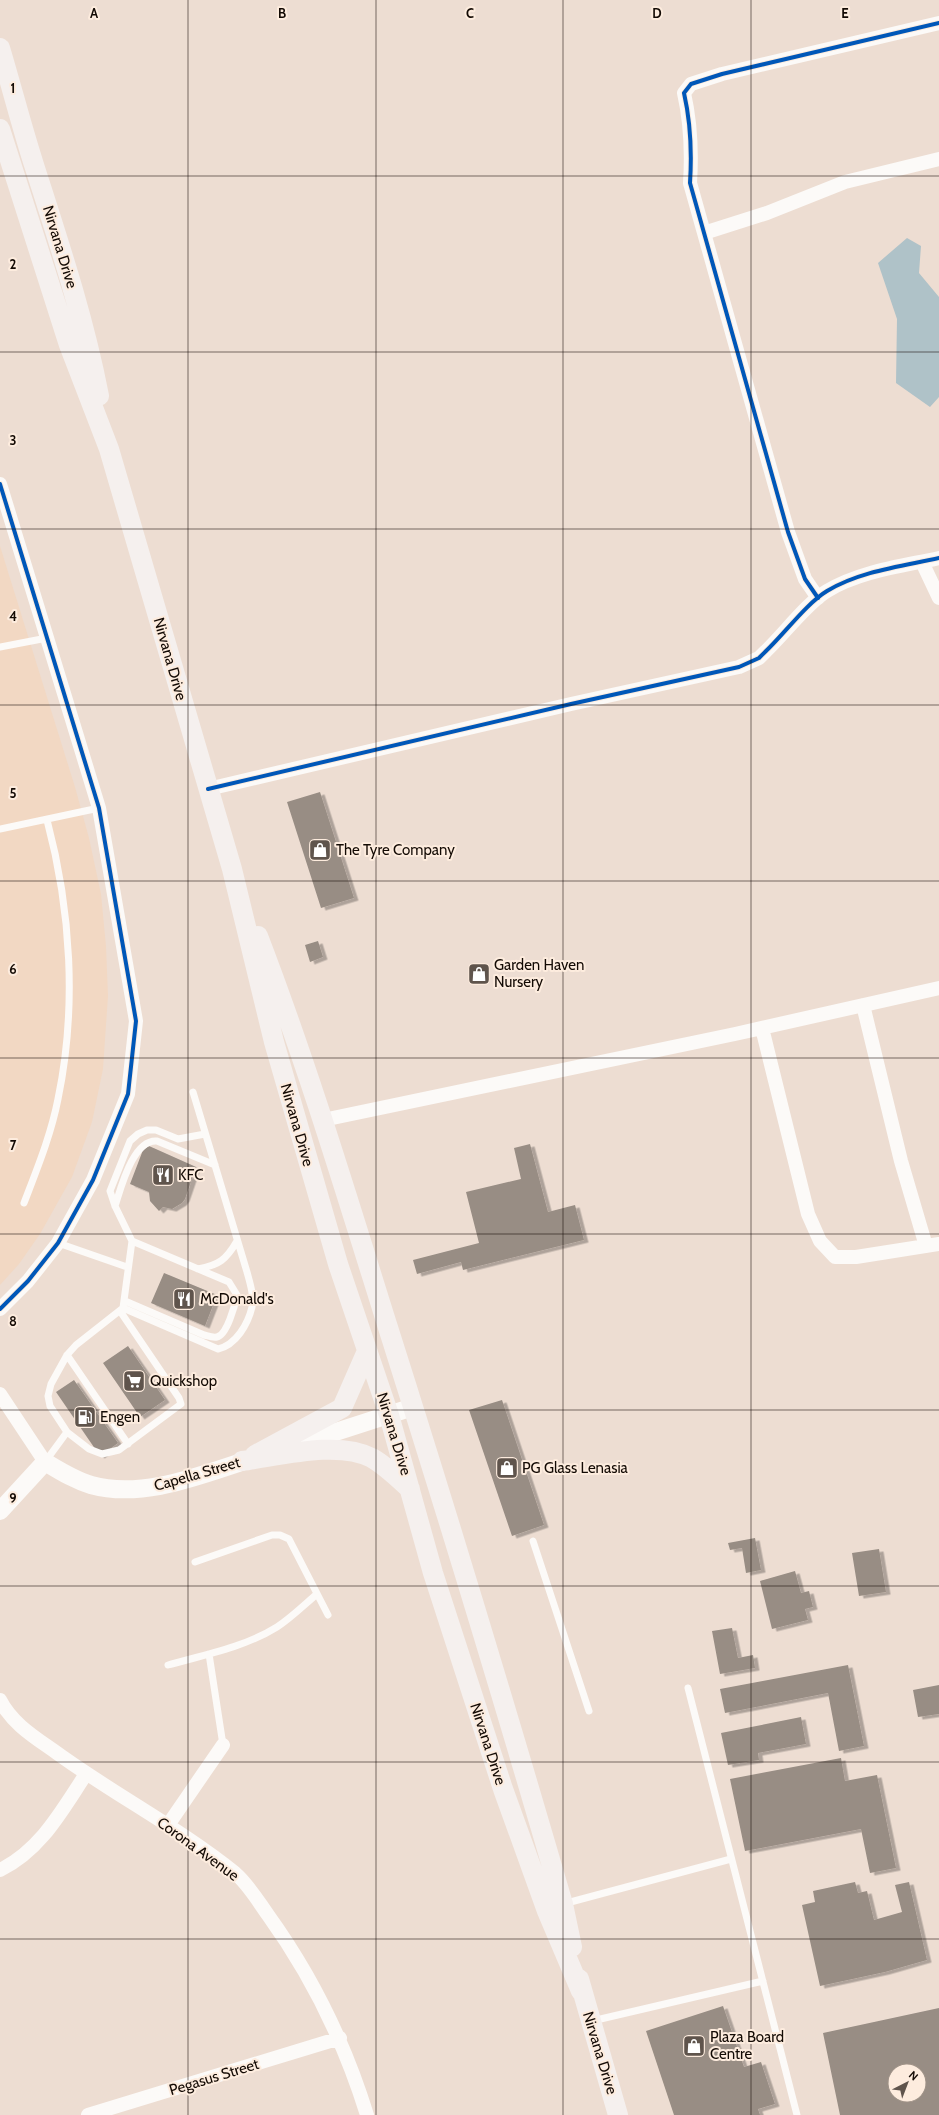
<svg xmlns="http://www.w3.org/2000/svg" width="939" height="2115" viewBox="0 0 939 2115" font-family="Cabin,sans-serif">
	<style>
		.built { fill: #f2d8c3 }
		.water { fill: #afc2c8 }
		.building { fill: #988d84; fill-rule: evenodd; filter: url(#shadow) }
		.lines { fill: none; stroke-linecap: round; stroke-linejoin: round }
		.service { stroke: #fcfaf8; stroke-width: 7 }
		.minor { stroke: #fcfaf8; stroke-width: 14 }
		.tertiary { stroke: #fcfaf8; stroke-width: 18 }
		.secondary { stroke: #f5f0ee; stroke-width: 20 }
		.cycleway-casing { stroke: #fdecde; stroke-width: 6 }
		.cycleway { stroke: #0057b8; stroke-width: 4 }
		.grid { fill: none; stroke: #130a04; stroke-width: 1; stroke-opacity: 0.55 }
		.labels { text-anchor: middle; stroke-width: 4; stroke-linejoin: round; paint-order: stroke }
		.street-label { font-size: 15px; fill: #130a04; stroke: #fdecde }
		.poi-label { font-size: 15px; fill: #130a04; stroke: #fdecde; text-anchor: start }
		.grid-label { font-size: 13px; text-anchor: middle; font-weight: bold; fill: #130a04; stroke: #fdecde; stroke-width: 4; stroke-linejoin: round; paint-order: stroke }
	</style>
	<defs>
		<filter id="shadow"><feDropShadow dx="4.5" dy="2.5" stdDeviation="0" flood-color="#0004"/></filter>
	</defs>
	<rect width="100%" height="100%" fill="#edddd2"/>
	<path class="built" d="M0 546 75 787 89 838 101 894 106 946 108 996 103 1069 92 1122 72 1177 40 1234 19 1264 0 1285Z"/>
	<path class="water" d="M907 238 921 246 919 273 939 297V397L930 407 896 383 897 319 878 263Z"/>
	<path class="building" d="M320 792 354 898 321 908 287 802Z
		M318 941 323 957 310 962 305 945Z
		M530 1144 548 1212 575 1205 584 1240 463 1270 461 1262 417 1274 413 1260 479 1243 466 1192 521 1179 514 1148Z
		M149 1146 196 1167 185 1199 182 1203 172 1209 163 1207 159 1211 150 1201 149 1192 130 1184 143 1150Z
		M164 1273 217 1295 205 1326 151 1303Z
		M128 1346 165 1400 140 1417 103 1363Z
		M74 1380 118 1443 100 1456 56 1392Z
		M502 1400 544 1525 512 1536 469 1410Z
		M755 1538 761 1570 746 1573 742 1548 730 1550 728 1543Z
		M879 1549 886 1592 859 1596 852 1553Z
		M795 1571 801 1593 809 1591 813 1607 805 1609 808 1620 772 1629 760 1581Z
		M732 1628 738 1658 753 1655 755 1668 720 1674 712 1631Z
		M848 1665 864 1746 839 1751 828 1693 725 1713 720 1689Z
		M939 1685V1714L918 1717 913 1690Z
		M801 1717 806 1744 758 1753 759 1760 728 1765 721 1733Z
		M841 1758 845 1781 877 1775 896 1868 870 1873 861 1829 745 1851 730 1779Z
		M855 1882 858 1893 867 1891 874 1920 902 1912 895 1885 909 1882 927 1960 885 1972 820 1986 802 1905 815 1902 813 1891Z
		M723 2006 744 2067 761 2062 775 2104 758 2109 760 2115H674L646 2031Z
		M939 2008V2115H840L823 2033ZM895 2071H919V2095H895Z"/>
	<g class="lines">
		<path class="service" d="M0 647 47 638
			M0 829 99 808
			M24 1203C37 1169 51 1135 58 1099 77 1008 71 910 47 820
			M115 1206C121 1188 133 1139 157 1141L215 1165
			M58 1243 127 1267
			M198 1269C219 1265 226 1260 237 1241
			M125 1301 204 1335C208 1336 213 1338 217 1337 227 1335 235 1305 237 1295L229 1282 132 1241
			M123 1308 218 1349C236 1345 248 1324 252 1307 254 1295 250 1283 247 1272L193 1092
			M120 1311 179 1398 181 1404 119 1450 102 1454 89 1449 67 1432 50 1406 48 1396 51 1384 67 1355 76 1345 123 1308 132 1241 115 1206 110 1191 130 1141 138 1134 147 1130H156L178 1139 205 1134
			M67 1355 128 1444
			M45 1462 67 1432
			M533 1541 589 1711
			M195 1562 272 1535H280L289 1539 328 1615
			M209 1654 223 1745
			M168 1665C204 1655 245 1647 277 1627 291 1618 304 1605 317 1594
			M688 1688 797 2115
			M563 1904 731 1859
			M592 2021 763 1981"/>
		<path class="minor" d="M704 233 767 213 845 182 939 159
			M0 484 99 808 136 1021 128 1094 93 1180 58 1243 28 1281 0 1309
			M922 562 939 598
			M818 598 805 579 788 532 690 183C692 152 691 124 684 93L691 84 722 74 939 23
			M208 789 571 704 739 667 759 658 766 651C784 634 807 603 827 591 860 571 903 566 939 558
			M863 1005 901 1161 926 1246
			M762 1028 808 1214 820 1241 835 1257H856L939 1244
			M323 1120 735 1034 939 988
			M0 1394 45 1462
			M0 1700C12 1724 36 1738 57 1753 115 1795 179 1828 235 1873 248 1884 258 1901 268 1915 312 1976 345 2044 367 2115
			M168 1825 223 1745
			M0 1870C41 1850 62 1810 86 1774
			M88 2115 340 2038"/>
		<path class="tertiary" d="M283 1449 413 1407
			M0 1511 45 1462C60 1471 74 1480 91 1485 145 1500 205 1473 257 1457"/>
		<path class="secondary" d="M0 48C12 88 22 128 35 168 59 243 84 318 99 396
			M0 129 69 345 109 449 232 869 274 1042 338 1264 389 1415 433 1573 503 1789 547 1911 581 1991
			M258 936C306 1061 345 1190 385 1318 447 1513 506 1708 563 1904L572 1947
			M255 1455 342 1408 367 1351
			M242 1461C280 1456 338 1440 372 1458 386 1466 398 1478 410 1489
			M579 1979 618 2115"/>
		<g class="cycleway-casing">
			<path id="cycleway" d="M0 484 99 808 136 1021 128 1094 93 1180 58 1243 28 1281 0 1309
				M818 598 805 579 788 532 690 183C692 152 691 124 684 93L691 84 722 74 939 23
				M208 789 571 704 739 667 759 658 766 651C784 634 807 603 827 591 860 571 903 566 939 558"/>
		</g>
		<use href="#cycleway" class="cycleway"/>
	</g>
	<path class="grid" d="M188 0V2115M376 0V2115M563 0V2115M751 0V2115M0 176H939M0 352H939M0 529H939M0 705H939M0 881H939M0 1058H939M0 1234H939M0 1410H939M0 1586H939M0 1762H939M0 1939H939"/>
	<defs>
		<g id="shop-square" transform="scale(1.15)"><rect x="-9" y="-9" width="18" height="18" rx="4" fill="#5f544c" stroke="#fdecde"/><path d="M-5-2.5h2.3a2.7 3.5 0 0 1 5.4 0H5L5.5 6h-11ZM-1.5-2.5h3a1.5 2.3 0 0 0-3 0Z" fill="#fff"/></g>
		<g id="restaurant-square" transform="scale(1.15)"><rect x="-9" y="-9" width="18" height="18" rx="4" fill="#5f544c" stroke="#fdecde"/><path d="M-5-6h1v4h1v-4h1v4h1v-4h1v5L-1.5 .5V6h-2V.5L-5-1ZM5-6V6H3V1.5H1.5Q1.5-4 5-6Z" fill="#fff"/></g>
		<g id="supermarket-square" transform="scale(1.15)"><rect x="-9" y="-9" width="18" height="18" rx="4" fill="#5f544c" stroke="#fdecde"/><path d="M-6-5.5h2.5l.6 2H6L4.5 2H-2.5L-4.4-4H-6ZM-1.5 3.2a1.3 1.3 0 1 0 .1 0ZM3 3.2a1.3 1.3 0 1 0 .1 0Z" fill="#fff"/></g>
		<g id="fuel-square" transform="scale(1.15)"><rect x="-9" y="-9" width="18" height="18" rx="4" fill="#5f544c" stroke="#fdecde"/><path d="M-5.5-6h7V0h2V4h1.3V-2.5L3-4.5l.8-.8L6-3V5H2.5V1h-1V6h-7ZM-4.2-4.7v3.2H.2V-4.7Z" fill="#fff"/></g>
	</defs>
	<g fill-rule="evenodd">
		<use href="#shop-square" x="320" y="850"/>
		<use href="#shop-square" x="479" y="974"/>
		<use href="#restaurant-square" x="163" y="1175"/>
		<use href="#restaurant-square" x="184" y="1299"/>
		<use href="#supermarket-square" x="134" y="1381"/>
		<use href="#fuel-square" x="85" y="1417"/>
		<use href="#shop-square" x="507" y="1468"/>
		<use href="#shop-square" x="694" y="2046"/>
	</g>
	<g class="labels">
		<g class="street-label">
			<text transform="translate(60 247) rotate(73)" y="5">Nirvana Drive</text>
			<text transform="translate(170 659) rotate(74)" y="5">Nirvana Drive</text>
			<text transform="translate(297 1125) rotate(74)" y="5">Nirvana Drive</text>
			<text transform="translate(394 1434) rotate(73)" y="5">Nirvana Drive</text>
			<text transform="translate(197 1474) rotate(-16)" y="5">Capella Street</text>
			<text transform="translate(488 1744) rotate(72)" y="5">Nirvana Drive</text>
			<text transform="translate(198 1849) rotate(36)" y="5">Corona Avenue</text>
			<text transform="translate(600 2053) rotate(73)" y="5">Nirvana Drive</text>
			<text transform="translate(214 2077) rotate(-17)" y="5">Pegasus Street</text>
		</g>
		<g class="poi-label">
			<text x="336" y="855">The Tyre Company</text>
			<text x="494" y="970">Garden Haven<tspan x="494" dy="17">Nursery</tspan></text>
			<text x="178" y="1180">KFC</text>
			<text x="200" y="1304">McDonald's</text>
			<text x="150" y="1386">Quickshop</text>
			<text x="100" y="1422">Engen</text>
			<text x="522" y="1473">PG Glass Lenasia</text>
			<text x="710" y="2042">Plaza Board<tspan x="710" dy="17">Centre</tspan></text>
		</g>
	</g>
	<g class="grid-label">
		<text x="94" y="18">A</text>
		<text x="282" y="18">B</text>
		<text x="470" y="18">C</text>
		<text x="657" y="18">D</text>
		<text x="845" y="18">E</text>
		<text x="13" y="93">1</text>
		<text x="13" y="269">2</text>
		<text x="13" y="445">3</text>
		<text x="13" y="621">4</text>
		<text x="13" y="798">5</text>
		<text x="13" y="974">6</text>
		<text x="13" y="1150">7</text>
		<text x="13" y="1326">8</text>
		<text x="13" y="1503">9</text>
	</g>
	<g transform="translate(907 2083) rotate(42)"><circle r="19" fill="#fdecde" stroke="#9f9287"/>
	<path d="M0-3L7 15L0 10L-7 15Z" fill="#5f544c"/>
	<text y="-6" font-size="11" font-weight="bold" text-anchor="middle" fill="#130a04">N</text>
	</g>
</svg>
